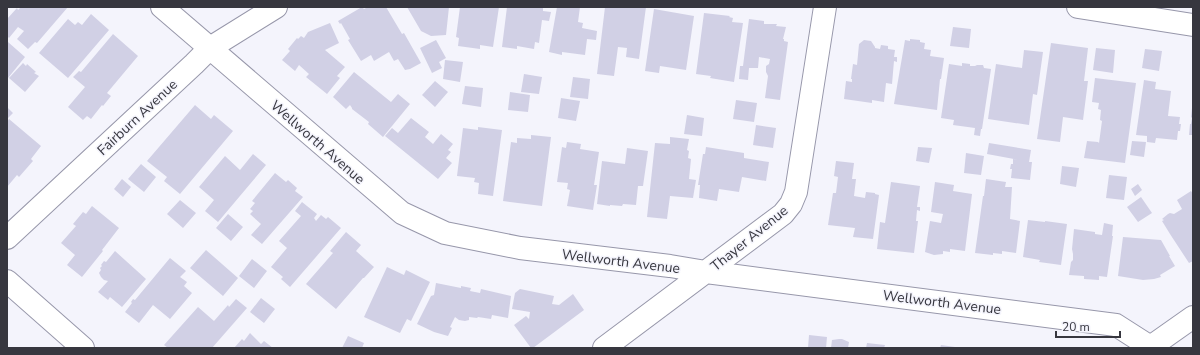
<svg xmlns="http://www.w3.org/2000/svg" width="1200" height="355" viewBox="0 0 1200 355" font-family="'Nunito Sans',sans-serif">
	<style>
		.building { fill: #d1d0e5 }
		.lines { fill: none; stroke-linecap: round; stroke-linejoin: round }
		.minor-casing { stroke: #9797aa; stroke-width: 24 }
		.minor { stroke: #fff; stroke-width: 22 }
		.labels { text-anchor: middle; stroke-width: 3; stroke-linejoin: round; paint-order: stroke }
		.street-label { font-size: 14px; fill: #37373f; stroke: #f4f4fc }
	</style>
	<rect width="100%" height="100%" fill="#f4f4fc"/>
	<path class="building" d="M21 7H68L37 43 35 42 28 49 17 39 24 31 18 27 9 38 7 36V19L17 8 18 10Z
		M362 7 364 9 368 7H386L402 34 404 33 421 63 410 69 405 70 398 59 394 61 389 52 374 61 371 55 361 61 348 40 350 39 341 23 340 24 338 21Z
		M407 7H449L446 35 431 36 421 31Z
		M460 7H499L493 47 480 45V49L458 46 459 38 456 37Z
		M507 7H543V11L551 12 549 21 542 20 539 43 535 42 534 49 517 46V49L502 47Z
		M557 7H580L578 22 583 23 582 28 597 31 596 40 587 39 585 55 562 52V55L549 52Z
		M605 7H622V8H628H627H631V7H646L639 59 626 57 627 48 618 47 614 76 597 74Z
		M654 9 694 16 686 70 660 66 659 73 645 71Z
		M704 13 730 16 729 17 733 18 732 22 743 23 734 82 710 78 711 76 696 74Z
		M91 14 109 30 68 78 39 53 68 19 75 25 78 22 82 25Z
		M749 19 764 21V24H777L776 26 786 27 783 39H784V41L788 42 780 100 765 98 768 76 766 72V66L769 64 770 59 759 57 758 68H749L748 80 739 79 740 66H743Z
		M330 23 339 43 325 50 345 67 337 76 340 78 327 94 306 77 309 74 299 65 295 71 282 60 290 51 288 49 297 38 298 39 301 36 304 38 308 32Z
		M953 27 971 29 969 48 950 46Z
		M113 34 138 56 107 93 111 96 103 106 102 105 91 119 87 116 83 120 68 107 85 87 73 77 79 71 81 72Z
		M910 39 920 40V42L925 43 924 49 931 50 930 56 944 58 941 79H940L937 110 894 104 905 40 910 41Z
		M436 40 446 58 439 62 442 68 432 73 420 48Z
		M864 40 871 41 875 47V48L880 49 881 45 888 46V49L895 50 894 57H897V62L894 61 892 84 886 83 884 102 872 100V103L844 99 846 81 852 82V79H851L853 64 857 65 859 44Z
		M8 42 25 57 8 78 7 77V44Z
		M1051 43 1088 48 1084 81H1088L1083 120 1063 117 1060 142 1037 139Z
		M1096 48 1115 50 1113 73 1093 70Z
		M1145 49 1162 51 1159 71 1142 68Z
		M1024 50 1043 52 1037 95 1033 94 1029 125 988 119 996 64 1022 68Z
		M445 60 463 62 460 82 443 79Z
		M23 63 26 66 27 64 36 72 34 73 39 76 25 92 9 78Z
		M962 63 970 64V66H975L977 65H983L984 68 991 69 982 129H981L980 136 974 135 975 128 953 125 954 120 941 118 949 64 962 66Z
		M354 72 391 102 398 94 410 104 383 137 368 124 369 122 352 109V108L350 105 346 109 333 97Z
		M524 74 542 77 539 94 521 92Z
		M573 77 590 79 588 99 570 97Z
		M1095 78 1136 83 1125 163 1084 158 1087 141 1098 142 1099 143 1102 121 1100 120 1101 110 1098 109 1099 103 1092 102Z
		M1144 80 1156 82 1155 89 1171 91 1168 116 1180 117 1179 124H1181L1180 131H1178L1177 140 1156 138 1155 143 1147 142V136L1136 135Z
		M435 81 448 92 435 107 422 95Z
		M465 86 483 88 481 107 462 104Z
		M510 92 530 95 528 112 508 110Z
		M561 98 580 101 576 121 558 118Z
		M736 100 757 103 754 122 733 119Z
		M195 105 211 119 214 115 233 131 180 194 164 181 167 177 147 161Z
		M7 107 13 113 7 119Z
		M1192 108H1193V135H1189L1190 124H1191L1192 118 1191 117Z
		M687 115 704 118 702 136 684 134Z
		M411 118 429 132 425 137 433 144 441 134 453 144 448 150 451 152 446 158 452 163 438 179 385 136 392 128 398 133Z
		M9 119 41 146 31 159 33 161 19 177 17 175 7 187V122Z
		M756 125 776 128 773 148 753 145Z
		M478 127 502 130 493 196 478 194 479 183 474 182 475 178 457 176 463 128 478 130Z
		M531 135 551 137 542 206 503 201 511 142 517 143V138L531 139Z
		M670 137 689 139 687 150 689 151 688 158 691 159 689 179 696 180 693 198 670 196 667 219 647 217 655 143 670 144Z
		M1132 141 1146 142 1144 157 1130 155Z
		M567 142 581 144 580 149 599 152 594 185H597L593 210 567 206 570 190 567 189 568 183 557 182 562 147 566 148Z
		M989 143 1031 150 1029 162H1032L1030 180 1011 178 1012 169H1010L1011 164H1013V159L1019 160 987 154Z
		M706 147 744 153V158L769 162 766 181 742 177 739 192 719 189 717 201 699 198 700 185H698L703 154H705Z
		M918 147 932 148 929 163 916 161Z
		M627 148 648 151 643 186H638L636 205 623 204 622 206 610 205V206L597 204 602 161 625 164Z
		M966 153 984 156 981 175 964 173Z
		M253 154 266 165 218 222 205 211 214 200 199 187 225 156 240 170Z
		M836 161 854 163 852 179H856L854 196 865 198 866 192 875 193V194L879 195 873 239 853 237 855 228 828 225 833 193H836L838 177 834 176Z
		M141 164 156 177 144 192 128 179Z
		M1062 166 1079 168 1076 187 1060 184Z
		M275 173 286 182 288 180 297 188 295 191 303 197 262 244 251 235 261 224 250 214 253 211 250 209 255 203 252 201Z
		M1109 175 1127 177 1124 200 1106 198Z
		M122 179 131 187 123 197 114 189Z
		M986 179 1006 182 1005 187H1012L1010 219 1020 221 1016 253 1002 251V254L993 253V255L975 253 983 196H984Z
		M891 182 920 186 917 207H920V211L917 210 916 221H918L914 253 877 249 880 222 885 223Z
		M935 182 954 185 953 191 972 194 965 251 950 249V252L943 251V254L934 255 925 252 930 221 941 223 943 214 931 212Z
		M1138 184 1142 190 1135 196 1131 189Z
		M1191 191 1193 194V261L1189 263 1170 234 1162 221 1164 220 1162 219 1168 214 1170 213 1174 214 1182 209 1177 200Z
		M1141 197 1152 213 1138 222 1127 207Z
		M180 200 196 213 183 228 167 214Z
		M302 202 317 214 314 218 316 221 321 215 326 219 328 217 341 228 290 287 281 279 283 277 271 267 287 248 279 241 301 216 295 211Z
		M92 206 119 228 102 250 103 251 82 277 67 265 75 255 61 243 76 226 73 224 83 212 86 214Z
		M228 214 243 227 231 241 216 228Z
		M1028 220 1045 222V221L1067 224 1061 265 1039 262 1040 260 1023 257Z
		M1104 223 1113 225 1112 236H1113L1107 277 1099 276V280L1084 279V276L1069 275 1071 262 1073 260V254L1072 249 1074 229 1095 232V234L1102 235Z
		M346 232 361 245 356 251 374 267 364 278H363L336 309 306 284 333 253 330 251Z
		M1123 237 1161 240 1170 256H1169L1175 266 1160 275 1161 277 1154 279 1143 280 1118 276Z
		M206 250 238 278 223 296 190 268Z
		M115 251 146 279 122 307 110 297 108 300 98 292 108 281 104 280 101 277 99 273 101 270 100 268 102 266 101 265 104 261 106 262Z
		M170 258 186 271 180 277 187 282 184 286 192 293 170 319 153 305 139 323 125 312 132 303 131 302 133 299 135 300Z
		M252 259 267 271 254 288 239 276Z
		M387 267 404 275 406 270 430 282 411 321 407 319 400 333 364 317Z
		M436 283 461 288V286L471 288 470 291 480 293 481 289 511 296 508 318 492 315 491 319 478 317 477 318 469 317V320L465 321 459 320 455 317 450 327 452 328 448 336 434 332 417 324 431 296 434 295Z
		M520 289 554 296 552 304 559 305 573 294 584 310 533 348H531L514 325 526 316 529 319 530 312 512 309 515 293Z
		M261 298 275 309 264 323 250 312Z
		M236 299 247 308 212 348H168L164 345 198 307 214 321 228 305 229 307Z
		M250 333 261 344 264 341 273 348H234L242 339 244 341Z
		M809 335 827 337 826 348H808Z
		M348 336 364 343 362 348H342Z
		M839 339H842L849 342 848 348H831L832 340Z
		M867 343 885 345 884 348H866Z
		M941 345 955 347V348H940Z"/>
	<g class="lines">
		<g class="minor-casing">
			<path id="minor" d="M162 7 402 213 445 233 520 248 670 266 706 272 1116 325 1152 348
				M1078 7 1193 25
				M7 238 194 64 210 48 276 7
				M7 281 83 348
				M604 348 783 214 791 204 796 192 825 7
				M1149 348 1193 317"/>
		</g>
		<use href="#minor" class="minor"/>
	</g>
	<g class="labels">
		<g class="street-label">
			<text transform="translate(137 117) rotate(-43)" y="5">Fairburn Avenue</text>
			<text transform="translate(318 142) rotate(41)" y="5">Wellworth Avenue</text>
			<text transform="translate(749 238) rotate(-39)" y="5">Thayer Avenue</text>
			<text transform="translate(621 261) rotate(7)" y="5">Wellworth Avenue</text>
			<text transform="translate(942 302) rotate(7)" y="5">Wellworth Avenue</text>
		</g>
	</g>
	<rect width="1200" height="355" fill="none" stroke="#37373f" stroke-width="16"/>
	<path d="M1056 331v6h64v-6" fill="none" stroke="#37373f" stroke-width="2"/>
	<text x="1062" y="331" font-size="12" fill="#37373f" stroke="#f4f4fc" stroke-width="3" paint-order="stroke">20 m</text>
</svg>
